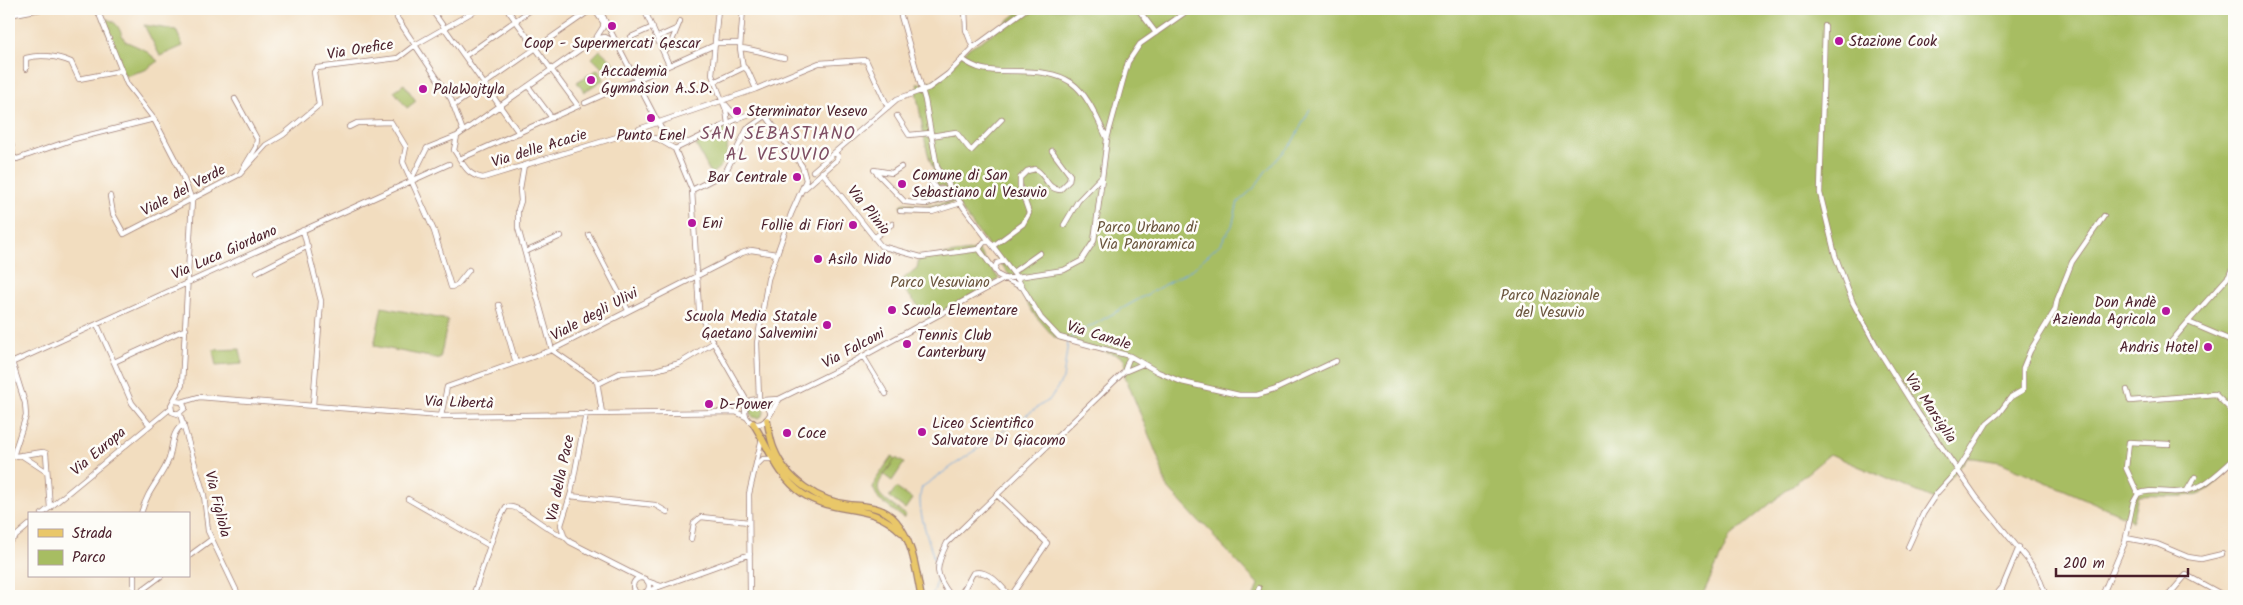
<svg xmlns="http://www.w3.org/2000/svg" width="2243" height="605" viewBox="0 0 2243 605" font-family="Kalam,sans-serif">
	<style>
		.green { fill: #a7bd62; stroke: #786e46 }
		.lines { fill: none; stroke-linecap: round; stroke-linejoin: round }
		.stream { stroke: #71a8df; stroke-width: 1 }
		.minor-casing { stroke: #9e7e75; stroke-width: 6 }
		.major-casing { stroke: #9e7e75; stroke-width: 8 }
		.minor { stroke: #fff; stroke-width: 4.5 }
		.major { stroke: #e9c769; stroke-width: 5.5 }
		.poi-dot { fill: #b5179e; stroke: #fdfcf7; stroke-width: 2 }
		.labels { text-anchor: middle; stroke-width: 5; stroke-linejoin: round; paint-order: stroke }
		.poi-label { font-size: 15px; fill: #4a1f2b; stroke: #fdfcf7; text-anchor: start }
		.street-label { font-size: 15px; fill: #4a1f2b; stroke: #fdfcf7 }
		.park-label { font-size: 15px; fill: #6b563e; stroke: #fdfcf7 }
		.quarter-label { font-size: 18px; letter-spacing: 1px; fill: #7e4e63; stroke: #fdfcf7 }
	</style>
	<rect width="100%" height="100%" fill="#fdfcf7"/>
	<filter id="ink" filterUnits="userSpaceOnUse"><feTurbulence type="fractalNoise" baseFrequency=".02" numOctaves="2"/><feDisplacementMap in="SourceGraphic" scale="10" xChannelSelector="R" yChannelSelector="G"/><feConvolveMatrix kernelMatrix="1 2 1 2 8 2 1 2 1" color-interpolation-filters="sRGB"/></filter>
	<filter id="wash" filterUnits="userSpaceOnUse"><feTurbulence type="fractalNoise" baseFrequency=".0096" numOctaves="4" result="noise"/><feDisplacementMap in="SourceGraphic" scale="20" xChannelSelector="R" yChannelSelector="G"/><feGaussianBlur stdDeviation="1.12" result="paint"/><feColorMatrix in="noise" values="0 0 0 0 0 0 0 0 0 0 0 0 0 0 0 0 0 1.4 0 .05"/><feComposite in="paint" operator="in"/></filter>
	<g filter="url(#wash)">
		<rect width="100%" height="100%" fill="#f2ddbf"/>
		<path class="green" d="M1023 9H2234V463C2225 471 2219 483 2209 489 2190 501 2161 494 2138 496L2132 522 2129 518 2000 462 1967 457 1934 499 1830 454 1730 537 1702 596H1254L1258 584 1213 536 1214 534 1203 523 1201 524 1166 486 1159 460 1125 376V359L1118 355 1054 337 1034 314 1008 273 956 202 930 210 907 208V210L900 206 904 203 925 207 954 201 950 196 936 201 935 198 929 199 930 202 921 200 933 191V195H946L947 192 943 185 937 186 932 180 936 183 939 181C924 156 923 122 916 92L919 90 917 84C947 82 949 64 969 48 973 45 978 43 983 40 997 31 1009 18 1023 9Z
			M102 18C119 21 118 28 125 41L145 50 158 61 145 70 125 76Z
			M144 25 176 30 183 46 160 56Z
			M600 50 617 66 609 75 592 58Z
			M598 69 604 79 584 92 577 82Z
			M404 84 416 101 407 108 394 91Z
			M726 128C728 150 731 161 711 174L696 145Z
			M978 250 999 279 930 319 898 283 917 268 919 258Z
			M382 307 448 320 440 359 374 346Z
			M240 349 242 364 216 366 213 350Z
			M750 411a7 7 0 1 1 14 0a7 7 0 1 1-14 0Z
			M892 456 895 459C870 493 872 491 906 515L904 518 879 500 873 488 875 481Z
			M896 458 904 463 892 481 884 475Z
			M896 488 912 499 905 509 889 497Z"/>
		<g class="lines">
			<path class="stream" d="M1070 338 1194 268 1221 243 1232 226 1238 202 1254 188 1266 171 1292 143 1310 109
				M932 596C949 566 911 520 922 487L1050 399 1063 379 1068 342"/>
		</g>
	</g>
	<g filter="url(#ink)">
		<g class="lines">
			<g class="minor-casing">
				<path id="minor" d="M97 9 127 84 154 119 179 167 192 200 182 385 171 405 172 412 178 414 185 408 182 402
					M397 9V18L451 99 463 131
					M431 9 519 133
					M594 9 603 22
					M599 9 664 134 674 140 688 142
					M644 9 669 65
					M718 9 712 75 726 110 728 124
					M899 9 925 100 937 167 964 208 1017 278 1041 318 1059 337 1130 356 1158 372 1182 382 1239 395H1257L1274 390 1336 361
					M965 9 966 30 973 48
					M1138 9 1156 33
					M9 15 41 9
					M1825 26 1820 193 1835 255 1853 303 1878 349 1918 413 1977 498 2028 560 2038 575 2046 596
					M631 37 653 27
					M658 37 676 29
					M596 38 603 27 604 18
					M715 43H740
					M740 48C755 49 769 55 784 58
					M663 50 669 48 680 21
					M465 56 532 9
					M962 59C977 70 988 71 1006 71 1072 71 1080 79 1107 139
					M744 67 748 71 756 89
					M26 69V58C40 54 57 56 71 62L79 79 120 71
					M714 82 743 68 740 48 743 9
					M528 86 552 118
					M585 103 715 45
					M726 105 738 119
					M453 106 592 9
					M897 116 909 135 930 133
					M349 127 357 123 391 122 406 147 403 162 434 231 451 287 457 285 469 270
					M9 129 13 157 17 159 74 139 154 119
					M2234 133V145
					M634 134 639 129 756 89 819 63 866 60 888 107
					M457 136 454 150C463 163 466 175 483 178L630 133 658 139 675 149
					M931 136 956 132 971 151 1002 119
					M675 149 741 117 762 110 802 166 806 180 791 214 768 279 757 343 759 399
					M675 149 692 190 699 310 709 335 748 403
					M460 159 578 106 507 9
					M524 165 520 189 521 201 518 210V228L552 350 597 381 602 413
					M901 167 892 173 874 170 905 202 926 204 956 196
					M813 171 897 99 929 88 948 74 973 48 1026 9
					M822 172 881 246 921 257 979 249 984 242H990
					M240 174 266 145 283 135 319 105 314 72 317 68 398 58 415 45 478 9
					M929 179 937 190
					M411 180 427 148 457 136 595 39 605 37 617 43
					M804 189 837 160 838 156 835 153
					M692 190 725 173 747 129 767 115
					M110 196 113 214 124 234 240 174 256 147 257 139 235 99
					M918 203C922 188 939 190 952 189
					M900 211 932 212 961 203
					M1064 225 1078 201 1102 176
					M303 230 321 301 313 405
					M589 235 628 310
					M874 238 892 224
					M993 246 1023 224 1029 213 1020 187V178L1027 171 1035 169C1046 174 1046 189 1060 190L1069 181 1070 175 1052 151
					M979 249 998 275 1021 287
					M525 252 561 236
					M994 270 997 263 1004 261
					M2231 271 2229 276 2188 322 2228 339 2234 346
					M257 272 308 246
					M1013 272 1040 253
					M499 305 516 363
					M97 324 132 403 149 424
					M2171 342 2188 322
					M863 356 886 394
					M12 362 25 403 26 416 13 456
					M114 362 186 329
					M9 364 449 164
					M1124 372 1130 356
					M598 384 620 373 652 371 680 363 713 343
					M2127 390 2130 401 2215 394 2230 409
					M2234 397H2230V409L2234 423
					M763 400 779 399 838 370 1004 279 1064 270 1081 261 1094 241 1107 139 1128 62 1140 44 1190 9
					M175 401 182 402 199 397 441 416 736 412 746 417
					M770 412 766 402 759 399 751 400 745 409C745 415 746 420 753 423 767 429 772 408 779 400
					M586 413 571 493 561 525 564 536 570 542 641 578
					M180 414 204 495 208 531 239 596
					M441 416 447 387 552 350 742 253 751 250 776 254
					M21 455 47 472
					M9 457 43 452 46 453 50 508
					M756 466 763 459H771
					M2186 492 2195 477
					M2138 494 2126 468 2129 442 2169 444
					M997 495 1047 543 1011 596
					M570 496 655 505 667 512
					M408 499 490 546
					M42 514 171 408
					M141 514C147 490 161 479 169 459 173 446 171 431 184 424
					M2126 538 2157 544 2188 557 2201 559 2222 554
					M691 539 694 523 701 517 749 522
					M9 542 29 525
					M1908 547 1923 514 1936 494 1958 470 1987 423 1999 413 2011 397 2023 390V368L2030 351 2055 310 2057 300 2072 262 2104 216
					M189 556 212 539
					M134 576V596
					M633 586a8 8 0 1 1 16 0a8 8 0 1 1-16 0Z
					M647 581 661 586
					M645 592 750 554
					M134 596 161 576
					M473 596 498 522 506 507C520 503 547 532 564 536
					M631 596 634 589
					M752 596 750 594 749 494 762 438
					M951 596C934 574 935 568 947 543L1124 372 1143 364
					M960 596 973 573C988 568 1001 586 1010 596
					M1256 596 1259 588
					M1995 596 2002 588 2019 547
					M2102 596 2125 542 2133 503 2138 494C2148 489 2159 492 2170 492 2199 494 2214 477 2234 459
					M2168 596 2186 575 2219 593"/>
			</g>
			<g class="major-casing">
				<path id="major" d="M767 420C769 429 770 440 774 449 786 480 819 502 851 505 867 506 884 507 896 521 913 541 916 571 921 596
					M753 423C769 448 777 476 803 494 836 516 870 501 901 532"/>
			</g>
			<use href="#minor" class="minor"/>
			<use href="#major" class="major"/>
		</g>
	</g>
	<g class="poi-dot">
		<circle cx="612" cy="26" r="5"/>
		<circle cx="1839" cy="41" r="5"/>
		<circle cx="591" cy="80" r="5"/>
		<circle cx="423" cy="89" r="5"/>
		<circle cx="737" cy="111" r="5"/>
		<circle cx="651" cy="118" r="5"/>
		<circle cx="797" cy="177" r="5"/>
		<circle cx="902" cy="184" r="5"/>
		<circle cx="692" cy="223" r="5"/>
		<circle cx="853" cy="225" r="5"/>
		<circle cx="818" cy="259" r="5"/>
		<circle cx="892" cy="310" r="5"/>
		<circle cx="2166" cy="311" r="5"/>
		<circle cx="827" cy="325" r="5"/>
		<circle cx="907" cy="344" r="5"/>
		<circle cx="2208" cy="347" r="5"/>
		<circle cx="709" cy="404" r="5"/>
		<circle cx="922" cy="432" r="5"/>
		<circle cx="787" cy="433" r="5"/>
	</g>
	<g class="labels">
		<g class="poi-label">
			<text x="1849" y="46">Stazione Cook</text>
			<text x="612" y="48" text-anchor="middle">Coop - Supermercati Gescar</text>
			<text x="601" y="76">Accademia<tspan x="601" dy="17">Gymnàsion A.S.D.</tspan></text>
			<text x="433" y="94">PalaWojtyla</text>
			<text x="747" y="116">Sterminator Vesevo</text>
			<text x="651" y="140" text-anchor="middle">Punto Enel</text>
			<text x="912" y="180">Comune di San<tspan x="912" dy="17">Sebastiano al Vesuvio</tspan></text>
			<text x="787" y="182" text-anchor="end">Bar Centrale</text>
			<text x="702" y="228">Eni</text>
			<text x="843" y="230" text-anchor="end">Follie di Fiori</text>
			<text x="828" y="264">Asilo Nido</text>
			<text x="2156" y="307" text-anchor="end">Don Andè<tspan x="2156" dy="17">Azienda Agricola</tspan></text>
			<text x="902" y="315">Scuola Elementare</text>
			<text x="817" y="321" text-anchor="end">Scuola Media Statale<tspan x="817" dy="17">Gaetano Salvemini</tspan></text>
			<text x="917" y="340">Tennis Club<tspan x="917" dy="17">Canterbury</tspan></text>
			<text x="2198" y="352" text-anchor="end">Andris Hotel</text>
			<text x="719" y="409">D-Power</text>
			<text x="932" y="428">Liceo Scientifico<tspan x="932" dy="17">Salvatore Di Giacomo</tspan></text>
			<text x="797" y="438">Coce</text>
		</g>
		<g class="street-label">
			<text transform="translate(360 49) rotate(-9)" y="5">Via Orefice</text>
			<text transform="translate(539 148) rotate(-17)" y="5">Via delle Acacie</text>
			<text transform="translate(183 190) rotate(-28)" y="5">Viale del Verde</text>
			<text transform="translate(869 210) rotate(51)" y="5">Via Plinio</text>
			<text transform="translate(224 252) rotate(-24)" y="5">Via Luca Giordano</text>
			<text transform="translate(594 314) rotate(-28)" y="5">Viale degli Ulivi</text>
			<text transform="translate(1099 335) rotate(17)" y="5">Via Canale</text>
			<text transform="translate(853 348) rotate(-28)" y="5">Via Falconi</text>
			<text transform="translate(459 402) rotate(2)" y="5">Via Libertà</text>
			<text transform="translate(1931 408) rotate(56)" y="5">Via Marsiglia</text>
			<text transform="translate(98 451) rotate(-40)" y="5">Via Europa</text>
			<text transform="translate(560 478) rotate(-78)" y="5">Via della Pace</text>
			<text transform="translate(218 504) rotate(76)" y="5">Via Figliola</text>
		</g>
		<g class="park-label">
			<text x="1147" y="232">Parco Urbano di<tspan x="1147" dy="17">Via Panoramica</tspan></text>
			<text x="940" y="287">Parco Vesuviano</text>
			<text x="1550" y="300">Parco Nazionale<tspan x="1550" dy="17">del Vesuvio</tspan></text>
		</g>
		<g class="quarter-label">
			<text x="778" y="139">SAN SEBASTIANO<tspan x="778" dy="21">AL VESUVIO</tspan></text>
		</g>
	</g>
	<rect width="2243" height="605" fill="none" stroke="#fdfcf7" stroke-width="30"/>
	<rect x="28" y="512" width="162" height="65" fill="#fdfcf7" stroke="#b5a4a5"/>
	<rect x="38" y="529" width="25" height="8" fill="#e9c769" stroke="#b5a4a5"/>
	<text x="72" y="538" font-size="15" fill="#4a1f2b">Strada</text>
	<rect x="38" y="550" width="25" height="15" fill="#a7bd62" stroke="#b5a4a5"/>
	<text x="72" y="562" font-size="15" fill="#4a1f2b">Parco</text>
	<path d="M2056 568v8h132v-8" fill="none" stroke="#4a1f2b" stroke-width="2.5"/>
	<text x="2063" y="568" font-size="15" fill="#4a1f2b" stroke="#fdfcf7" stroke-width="4" paint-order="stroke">200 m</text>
</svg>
